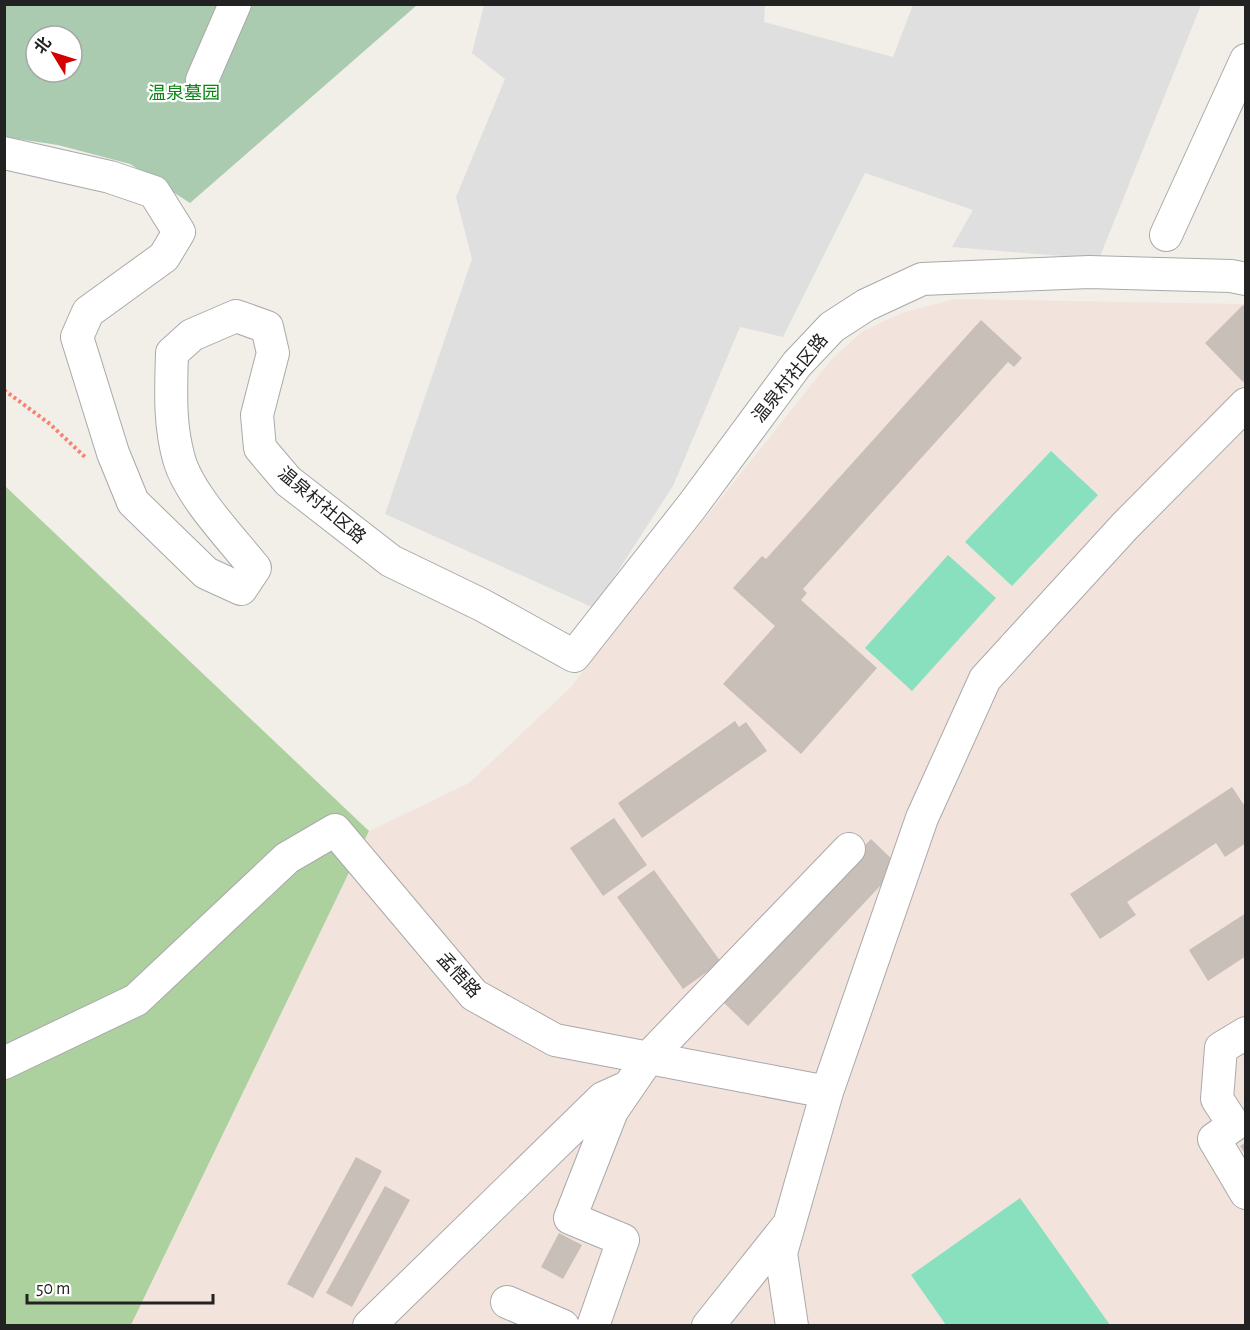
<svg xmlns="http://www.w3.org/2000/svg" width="1250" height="1330" viewBox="0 0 1250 1330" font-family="'Alegreya Sans','Noto Sans SC',sans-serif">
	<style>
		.residential { fill: #e0dfdf }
		.military { fill: #f3e3dd }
		.forest { fill: #add19e }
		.cemetery { fill: #aacbaf; fill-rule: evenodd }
		.pitch { fill: #88e0be }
		.building { fill: #c7bfb8 }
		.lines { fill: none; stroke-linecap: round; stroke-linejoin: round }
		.minor-casing { stroke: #a9a9a9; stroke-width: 34 }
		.path { stroke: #fa8072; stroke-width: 4; stroke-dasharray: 3 3; stroke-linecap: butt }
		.minor { stroke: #fff; stroke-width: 32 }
		.labels { text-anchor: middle; stroke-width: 4.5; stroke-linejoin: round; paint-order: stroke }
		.park-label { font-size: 18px; fill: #0c8416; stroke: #fff }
		.street-label { font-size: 18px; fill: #222; stroke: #fff }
	</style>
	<rect width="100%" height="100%" fill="#f2efe9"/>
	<path class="residential" d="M484 5H765L764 22 893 57 913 5H1201L1099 259 952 247 973 210 865 173 783 337 740 327 673 486 594 608 385 514 472 259 456 197 505 79 472 53Z"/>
	<path class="military" d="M954 299 1245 304V1325L131 1326 369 831 469 783 569 689 831 360 863 331 902 313Z"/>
	<path class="forest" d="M4 485 369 831 131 1325H5Z"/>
	<path class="cemetery" d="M4 5H417L190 203 130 164 58 145 5 137ZM36 36H72V72H36Z"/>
	<path class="pitch" d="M1051 451 1098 495 1012 586 965 542Z
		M948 555 996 598 912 691 865 648Z
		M1020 1198 1110 1325H946L911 1275Z"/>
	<path class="building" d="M1243 305 1246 308V379L1243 382 1205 343Z
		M981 320 1022 358 1014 367 1008 362 803 589 807 593 801 600 877 668 801 754 723 684 775 626 733 588 762 556 766 559Z
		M735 721 739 727 746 722 767 751 642 838 618 803Z
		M1232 787 1246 808V843L1225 857 1216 843 1127 902 1136 915 1100 939 1070 894Z
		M614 818 647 865 603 896 570 848Z
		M871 839 899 866 748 1026 719 998Z
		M654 870 721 962 683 989 617 897Z
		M1246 913V956L1208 981 1189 950Z
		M1246 1142V1155L1240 1146Z
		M356 1157 382 1171 313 1298 287 1284Z
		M385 1186 410 1200 352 1307 326 1293Z
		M559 1233 582 1245 563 1279 541 1267Z"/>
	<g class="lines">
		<g class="minor-casing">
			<path id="minor" d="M202 80 235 4
				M4 153 110 177 154 192 179 232 164 257 88 312 77 337 113 453 133 502 206 573 241 589 255 568C232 539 189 495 179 459 169 424 171 389 172 353L192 335 236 316 267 327 273 353 257 415 260 448 288 481 391 561 482 605 574 656 692 506 797 364 832 327 866 305 922 279 1089 272 1231 276 1246 279
				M1166 235 1246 60
				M1246 1033 1221 1048 1217 1099 1234 1125 1214 1139 1246 1193
				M4 1063 136 1000 287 858 335 830 474 995 555 1040 827 1092 781 1253 792 1326
				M827 1092 922 818 985 679 1125 526 1246 404
				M507 1302 563 1326
				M369 1326 603 1098 623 1089
				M593 1326 623 1240 570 1218 612 1111 649 1057 849 849
				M708 1326 786 1228"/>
		</g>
		<path class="path" d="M4 390 50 424 85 457"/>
		<use href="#minor" class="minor"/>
	</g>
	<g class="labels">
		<g class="park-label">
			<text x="184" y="99">温泉墓园</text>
		</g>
		<g class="street-label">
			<text transform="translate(790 378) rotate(-51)" y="6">温泉村社区路</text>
			<text transform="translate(322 505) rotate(40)" y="6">温泉村社区路</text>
			<text transform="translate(459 975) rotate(47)" y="6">孟悟路</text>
		</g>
	</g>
	<rect width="1250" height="1330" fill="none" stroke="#222222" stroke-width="12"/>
	<g transform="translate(54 54) rotate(308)"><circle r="28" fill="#ffffff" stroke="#a7a7a7" stroke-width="1.5"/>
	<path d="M0-4.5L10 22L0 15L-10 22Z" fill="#d40000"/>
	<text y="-9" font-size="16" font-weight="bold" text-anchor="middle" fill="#222222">北</text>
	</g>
	<path d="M27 1294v9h186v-9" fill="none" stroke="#222222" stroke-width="3"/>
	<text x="36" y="1294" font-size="18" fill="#222222" stroke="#ffffff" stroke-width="4.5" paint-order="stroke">50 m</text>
</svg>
